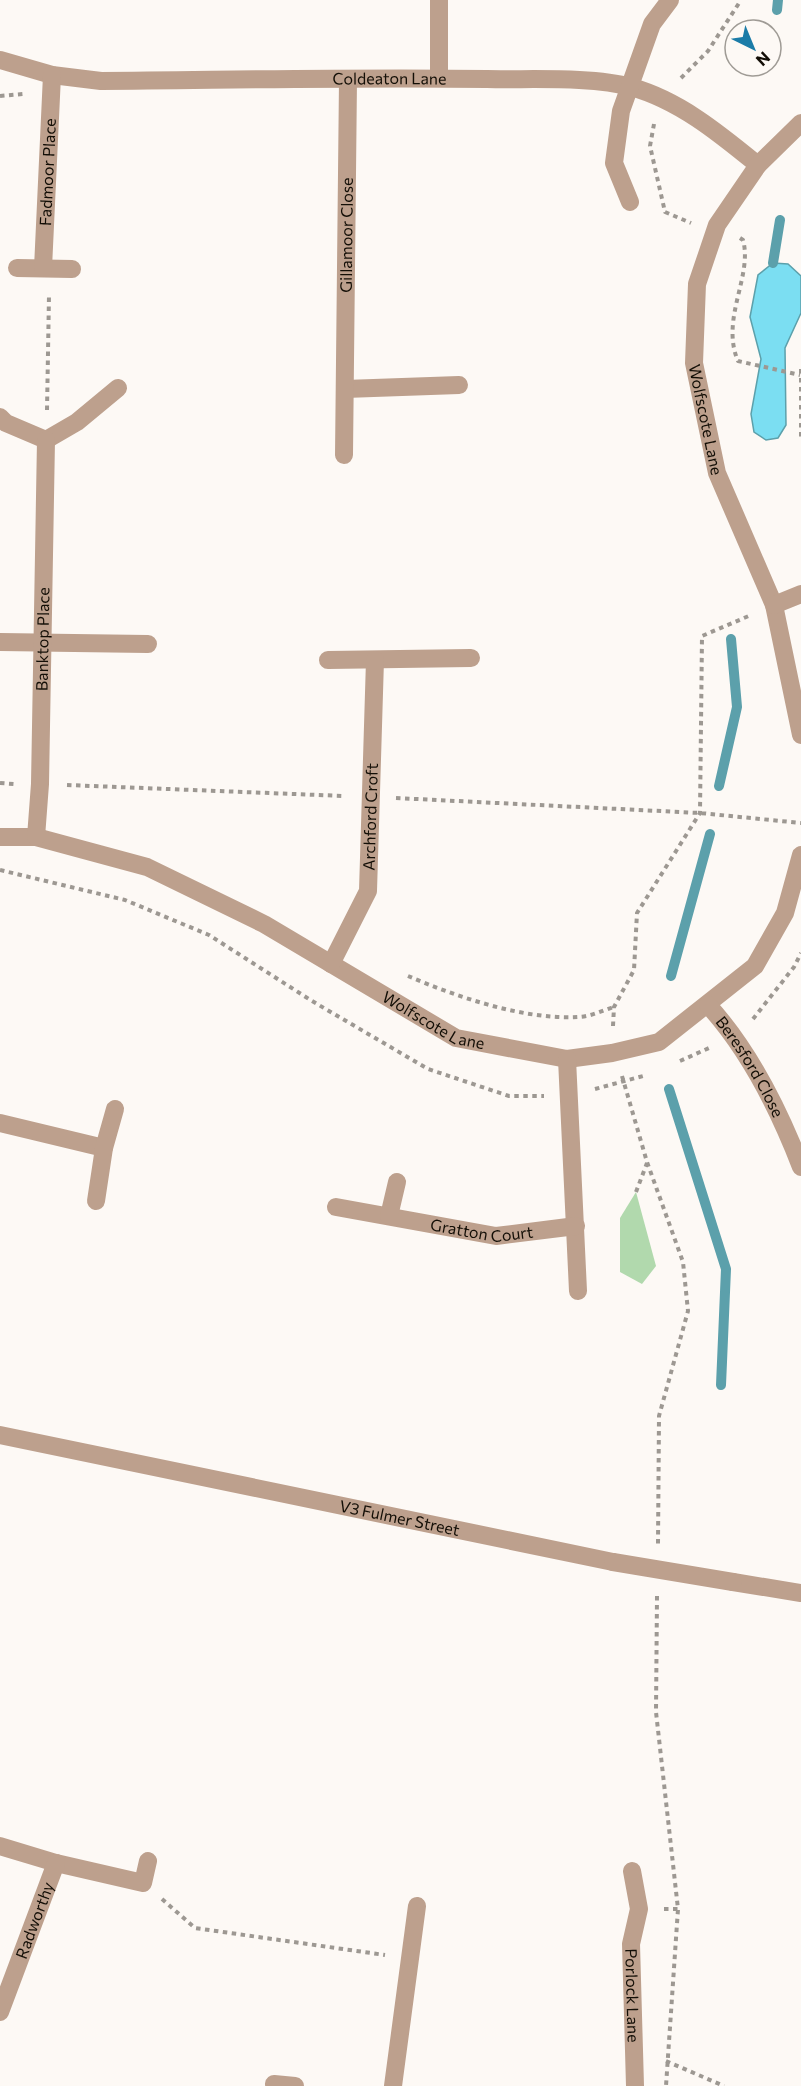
<svg xmlns="http://www.w3.org/2000/svg" width="801" height="2086" viewBox="0 0 801 2086" font-family="Commissioner,sans-serif">
	<style>
		.green { fill: #b1d9ad }
		.water { fill: #7bdef2; stroke: #5ca0ab; stroke-width: 1.5 }
		.lines { fill: none; stroke-linecap: round; stroke-linejoin: round }
		.stream { stroke: #5ca0ab; stroke-width: 10 }
		.path { stroke: #9d9892; stroke-width: 4; stroke-dasharray: 4.5 4.5; stroke-linecap: butt }
		.minor { stroke: #bda08d; stroke-width: 18 }
		.minor-bridge { stroke: #bda08d; stroke-width: 18 }
		.labels { text-anchor: middle; stroke-width: 6; stroke-linejoin: round; paint-order: stroke }
		.street-label { font-size: 16px; fill: #130e06; stroke: #fdf9f5 }
	</style>
	<rect width="100%" height="100%" fill="#fdf9f5"/>
	<path class="green" d="M636 1192 656 1266 642 1284 620 1272V1218Z"/>
	<path class="water" d="M773 263 788 264 801 276V313L785 348 786 425 778 438 766 440 754 432 751 414 761 359 750 317 758 275Z"/>
	<g class="lines">
		<path class="stream" d="M777 10 778 0
			M773 263 780 220
			M719 786 737 707 731 639
			M671 976 710 834
			M669 1089 726 1269 721 1385"/>
		<path class="path" d="M681 78 708 51 741 0
			M0 96 23 94
			M654 124 650 146 665 212 691 223
			M740 238 743 240C753 276 720 319 738 361L800 375
			M801 369V438
			M47 410 49 295
			M0 783 14 784
			M67 785 344 796
			M396 798 700 813 801 823
			M0 870 125 900 209 935 312 1001 428 1069 509 1096H544
			M408 976C457 997 524 1020 578 1017 590 1017 603 1010 614 1007
			M753 1019 794 967 801 953
			M613 1026 614 1007 634 970 637 913 700 813 702 636 751 615
			M680 1061 709 1048
			M622 1076 647 1162 683 1262 688 1311 659 1416 658 1544
			M595 1089 643 1076
			M636 1192 647 1163
			M657 1596 656 1712 678 1909 666 2086
			M162 1899 195 1928 385 1955
			M664 1909H678
			M666 2061 724 2086"/>
		<g class="minor">
			<path id="s1" d="M0 60 52 75 101 81C230 80 358 77 487 79 528 80 593 76 631 87 679 100 720 134 758 165"/>
			<path d="M439 78V0"/>
			<path id="s2" d="M801 123 758 165 717 225 697 284 694 363 717 473 774 605 801 735"/>
			<path d="M630 202 614 163 621 111 652 24 670 0"/>
			<path d="M17 268 72 269"/>
			<path id="s3" d="M43 268 52 75"/>
			<path d="M345 389 459 385"/>
			<path d="M0 417 6 423 46 440 77 422 118 388"/>
			<path id="s4" d="M344 455 348 80"/>
			<path d="M774 605 801 594"/>
			<path d="M0 642 148 644"/>
			<path d="M328 660 471 658"/>
			<path id="s5" d="M0 837H36L147 867 264 924 456 1038 567 1059 612 1053 659 1042 755 966 785 913 801 855"/>
			<path id="s6" d="M36 837 40 784 46 440"/>
			<path id="s7" d="M331 964 368 891 375 660"/>
			<path id="s8" d="M708 1005C749 1050 779 1110 801 1167"/>
			<path d="M567 1059 578 1291"/>
			<path d="M0 1123 104 1148"/>
			<path d="M96 1201 104 1148 115 1109"/>
			<path id="s9" d="M336 1207 496 1236 576 1226"/>
			<path d="M389 1216 397 1182"/>
			<path id="s10" d="M0 1435 613 1562"/>
			<path d="M733 1582 801 1593"/>
			<path d="M0 1846 56 1863 143 1883 148 1861"/>
			<path id="s11" d="M632 1871 639 1909 631 1944 635 2086"/>
			<path id="s12" d="M0 2012 56 1863"/>
			<path d="M274 2084 295 2086"/>
			<path d="M393 2086 417 1906"/>
		</g>
		<path class="minor-bridge" d="M613 1562 733 1582"/>
	</g>
	<g class="labels">
		<g class="street-label">
			<text dy="6" stroke="none"><textPath href="#s1" startOffset="392">Coldeaton Lane</textPath></text>
			<text dy="6" stroke="none"><textPath href="#s3" startOffset="96">Fadmoor Place</textPath></text>
			<text dy="6" stroke="none"><textPath href="#s4" startOffset="220">Gillamoor Close</textPath></text>
			<text dy="6" stroke="none"><textPath href="#s2" startOffset="332">Wolfscote Lane</textPath></text>
			<text dy="6" stroke="none"><textPath href="#s6" startOffset="198">Banktop Place</textPath></text>
			<text dy="6" stroke="none"><textPath href="#s7" startOffset="156">Archford Croft</textPath></text>
			<text dy="6" stroke="none"><textPath href="#s5" startOffset="477">Wolfscote Lane</textPath></text>
			<text dy="6" stroke="none"><textPath href="#s8" startOffset="75">Beresford Close</textPath></text>
			<text dy="6" stroke="none"><textPath href="#s9" startOffset="148">Gratton Court</textPath></text>
			<text dy="6" stroke="none"><textPath href="#s10" startOffset="408">V3 Fulmer Street</textPath></text>
			<text dy="6" stroke="none"><textPath href="#s12" startOffset="98">Radworthy</textPath></text>
			<text dy="6" stroke="none"><textPath href="#s11" startOffset="126">Porlock Lane</textPath></text>
		</g>
	</g>
	<g transform="translate(753 48) rotate(137)"><circle r="28" fill="#fdf9f5" stroke="#9f9b95" stroke-width="1.5"/>
	<path d="M0-4.5L10 22L0 15L-10 22Z" fill="#1b7ca8"/>
	<text y="-9" font-size="16" font-weight="bold" text-anchor="middle" fill="#130e06">N</text>
	</g>
</svg>
